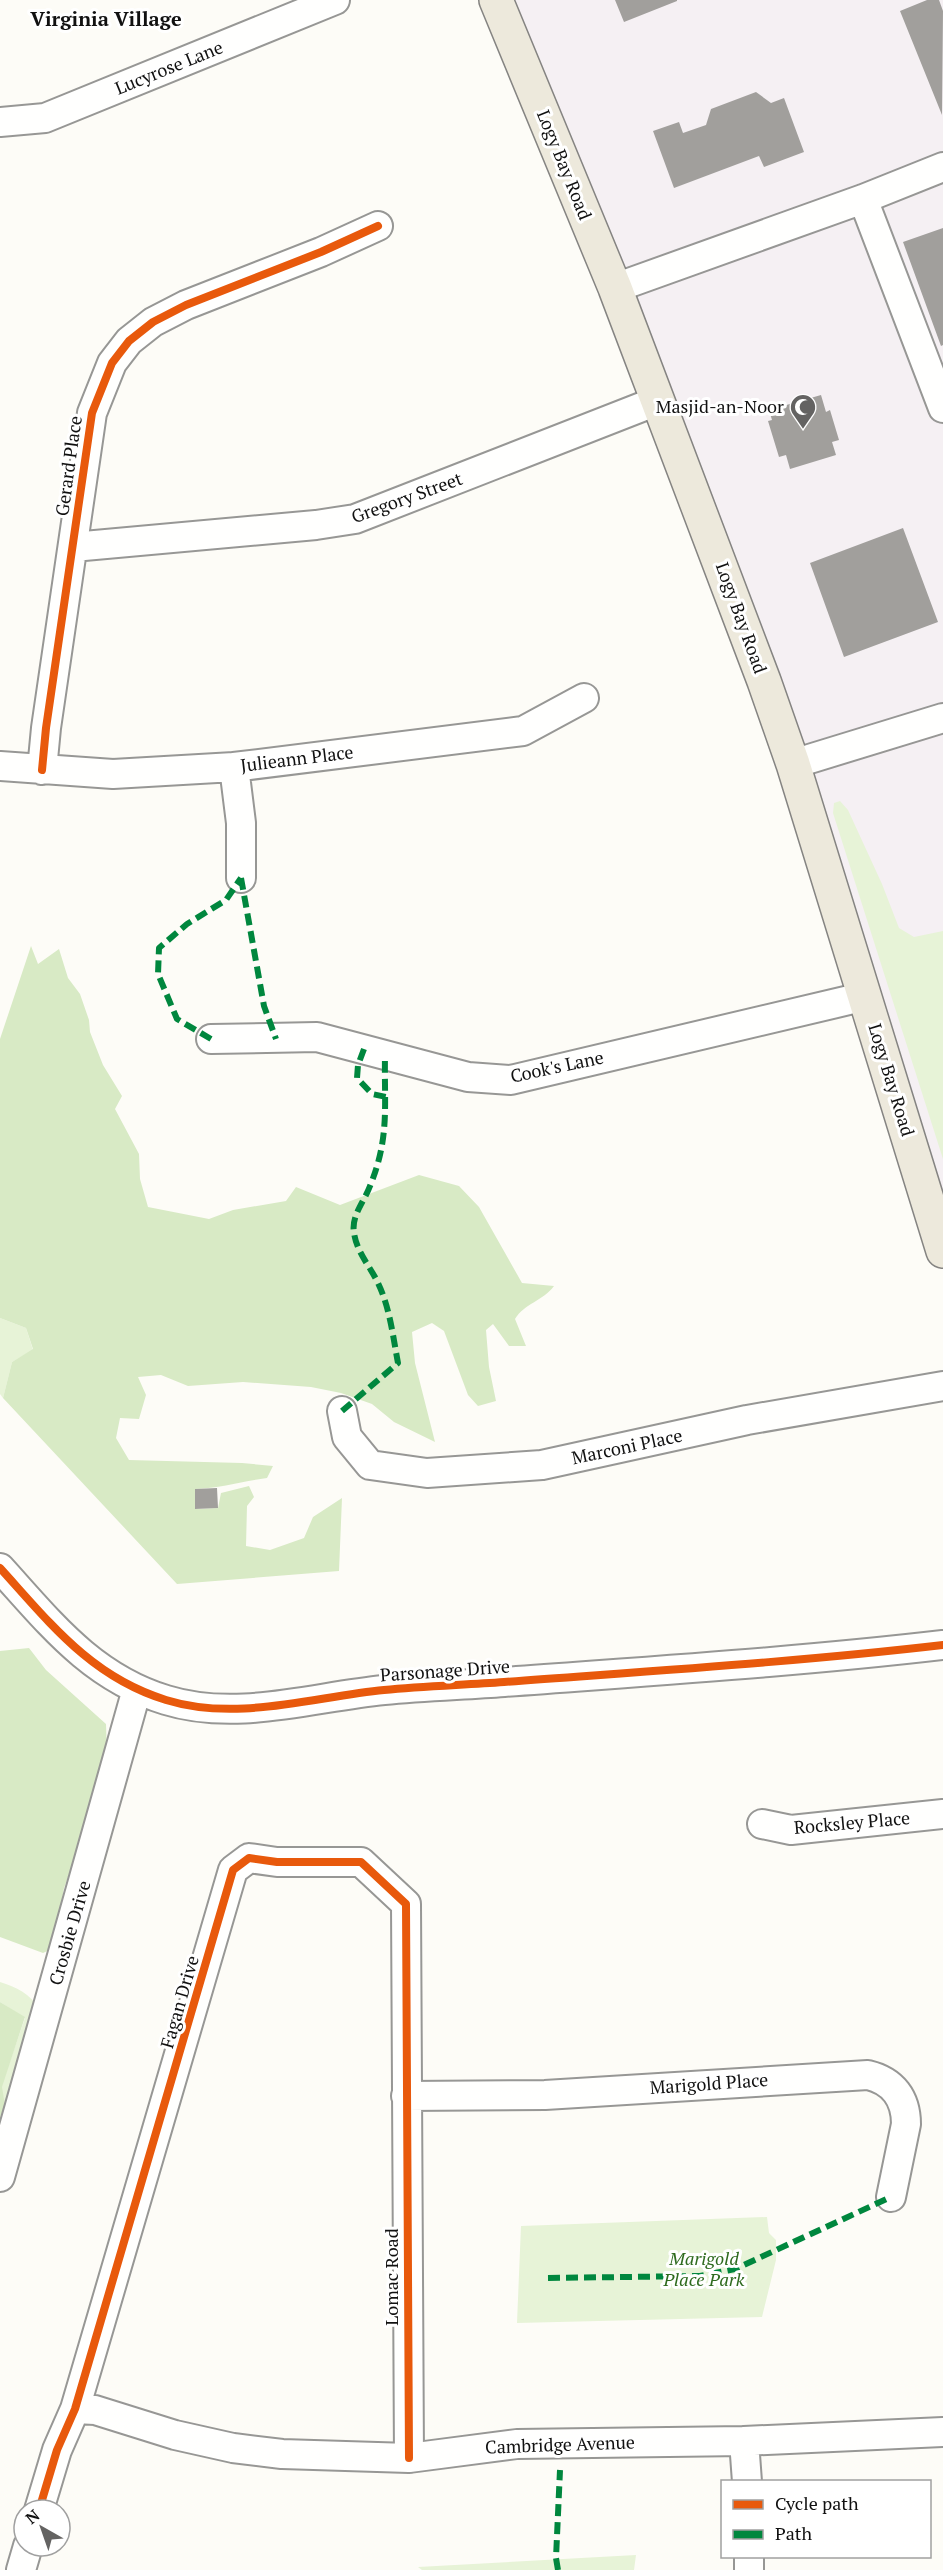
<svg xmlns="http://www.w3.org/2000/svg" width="943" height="2570" viewBox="0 0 943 2570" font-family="'PT Serif',serif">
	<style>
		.industrial { fill: #f5f0f3 }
		.green { fill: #e7f3d7 }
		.forest { fill: #d8eac5 }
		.building { fill: #a19f9c }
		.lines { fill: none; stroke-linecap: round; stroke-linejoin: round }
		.minor-casing { stroke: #979795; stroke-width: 32 }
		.major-casing { stroke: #858482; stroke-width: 36 }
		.minor { stroke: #fffffe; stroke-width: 28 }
		.major { stroke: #ede9dc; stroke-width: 33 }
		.quiet { stroke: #00873e; stroke-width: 6; stroke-dasharray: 12 6; stroke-linecap: butt }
		.cycleway-casing { stroke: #fff; stroke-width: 11 }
		.cycleway { stroke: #e8590c; stroke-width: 8 }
		.labels { text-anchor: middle; stroke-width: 6; stroke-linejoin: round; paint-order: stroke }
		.street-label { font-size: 18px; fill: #111; stroke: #fff }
		.poi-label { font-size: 18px; fill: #111; stroke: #fff; text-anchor: end }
		.park-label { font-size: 18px; font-style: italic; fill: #2f6b1f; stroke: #fff }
		.neighbourhood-label { font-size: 20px; font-weight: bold; fill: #111; stroke: #fff }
	</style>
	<rect width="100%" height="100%" fill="#fdfcf7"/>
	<path class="industrial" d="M496 0H943V1251L866 996Z"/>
	<path class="green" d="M840 801 848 810 882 884 899 928 914 937 943 931V1159L833 813 834 803Z
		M0 1318 26 1328 33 1350 12 1362 3 1398 0 1394Z
		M0 1982C16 1987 31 1994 39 2009L0 2140V2117L5 2105 1 2087 25 2018 0 2002Z
		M767 2217 769 2233 776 2240V2260L762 2317 517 2323 521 2226Z
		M636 2555 634 2570H422L418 2567Z"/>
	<path class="forest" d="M31 946 38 964 59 949 68 978 80 994 89 1020 90 1032 103 1065 122 1096 115 1109 139 1154 140 1179 148 1207 209 1219 233 1210 286 1201 296 1187 340 1205 419 1175 459 1186 479 1207 522 1283 554 1286C543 1301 525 1303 515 1319L526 1346H509L493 1324 486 1330 489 1367 496 1401 478 1406 468 1395 444 1331 432 1323 412 1332 415 1363 435 1442 394 1422 372 1404 341 1393 311 1387 243 1382 188 1386 161 1375 138 1377 146 1395 139 1419 120 1418 116 1438 129 1460 242 1463 273 1466 267 1478C243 1481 220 1488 195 1489L196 1509 218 1508 221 1493 249 1486 254 1497 247 1506 246 1546 270 1550 304 1538 313 1517 342 1498 339 1571 177 1584 3 1398 12 1362 33 1349 26 1328 0 1318V1039Z
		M29 1648 46 1670 106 1724 107 1754 91 1813 64 1888 54 1948 43 1953 0 1937V1651Z
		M0 2002 25 2017 2 2087 5 2105 0 2117Z"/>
	<path class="building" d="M615 0H677V1L624 22Z
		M927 0H939L943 11 942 115 900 11Z
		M756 92 771 103 784 98 804 152 764 167 759 156 674 188 653 131 679 122 683 133 706 125 711 109Z
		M943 228V345L941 346 903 242Z
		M821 395 826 412 830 410 839 440 832 442 836 455 790 469 786 455 779 457 768 421 772 420 769 410Z
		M903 528 938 622 844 657 810 563Z
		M217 1488 218 1508 195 1509V1489Z"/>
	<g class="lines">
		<g class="minor-casing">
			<path id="minor" d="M0 122 45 118 335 0
				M863 199 943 408
				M615 288 863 199 943 167
				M73 547 316 525 355 519 657 401
				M793 764 943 718
				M0 766 113 774 234 767 523 731 584 698
				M234 767 241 823V878
				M42 770 46 728 92 413 112 363 129 341 153 322 186 305 321 252 378 226
				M211 1039 317 1037 468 1077 511 1080 866 996
				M342 1411 347 1437 370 1465 427 1473 542 1465 747 1420 943 1386
				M0 1568C50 1623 91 1677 166 1700 237 1722 312 1697 384 1690 424 1686 464 1685 504 1682 650 1671 797 1662 943 1645
				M762 1824 791 1830 943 1814
				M406 2096 545 2095 868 2075C893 2081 906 2098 906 2124L891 2197
				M0 2177 137 1689
				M75 2409 95 2410 175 2435 233 2448 282 2454 409 2458 517 2444 744 2441 943 2432
				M744 2441 747 2482
				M39 2510 57 2450 75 2409 233 1870 249 1858 277 1862H361L406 1904 409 2458
				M749 2556V2570
				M21 2570 28 2546"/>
		</g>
		<g class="major-casing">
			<path id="major" d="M496 0 615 288 764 681 793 764 943 1251"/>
		</g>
		<use href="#minor" class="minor"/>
		<use href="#major" class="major"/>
		<path class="quiet" d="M241 878 264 1006 276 1039
			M211 1039 177 1019 158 974 159 948 187 924 226 900 241 878
			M364 1049 358 1065 357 1078 372 1094 386 1097
			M342 1411 398 1363C393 1337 390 1308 378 1283 370 1266 357 1253 354 1233 351 1216 364 1202 370 1186 390 1137 384 1106 385 1055
			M548 2278 700 2276 735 2269 891 2197
			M558 2570 556 2558 560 2470"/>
		<g class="cycleway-casing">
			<path id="cycleway" d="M42 770 46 728 92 413 112 363 129 341 153 322 186 305 321 252 378 226
				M0 1568C50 1623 91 1677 166 1700 237 1722 312 1697 384 1690 424 1686 464 1685 504 1682 650 1671 797 1662 943 1645
				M39 2510 57 2450 75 2409 233 1870 249 1858 277 1862H361L406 1904 409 2458"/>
		</g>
		<use href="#cycleway" class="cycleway"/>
	</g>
	<defs>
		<g id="mosque-pin" transform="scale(1.35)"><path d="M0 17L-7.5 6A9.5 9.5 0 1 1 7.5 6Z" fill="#646362" stroke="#fff"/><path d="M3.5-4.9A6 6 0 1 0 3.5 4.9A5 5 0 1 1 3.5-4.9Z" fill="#fff"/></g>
	</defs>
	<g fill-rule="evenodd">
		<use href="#mosque-pin" x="803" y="407"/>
	</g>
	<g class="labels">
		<g class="street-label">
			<text transform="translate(169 68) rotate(-22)" y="6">Lucyrose Lane</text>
			<text transform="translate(564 165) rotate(68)" y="6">Logy Bay Road</text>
			<text transform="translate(69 466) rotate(-82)" y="6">Gerard Place</text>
			<text transform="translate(407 498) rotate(-20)" y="6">Gregory Street</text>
			<text transform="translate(741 618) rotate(70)" y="6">Logy Bay Road</text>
			<text transform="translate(297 759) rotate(-7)" y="6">Julieann Place</text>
			<text transform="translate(557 1067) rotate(-12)" y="6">Cook's Lane</text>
			<text transform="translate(891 1080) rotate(73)" y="6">Logy Bay Road</text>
			<text transform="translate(627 1447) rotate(-12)" y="6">Marconi Place</text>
			<text transform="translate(445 1671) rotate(-4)" y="6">Parsonage Drive</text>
			<text transform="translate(852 1823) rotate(-5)" y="6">Rocksley Place</text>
			<text transform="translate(70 1933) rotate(-74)" y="6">Crosbie Drive</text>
			<text transform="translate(180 2002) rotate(-74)" y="6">Fagan Drive</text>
			<text transform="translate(709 2084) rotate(-4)" y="6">Marigold Place</text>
			<text transform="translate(392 2277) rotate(-90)" y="6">Lomac Road</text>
			<text transform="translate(560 2445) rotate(-2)" y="6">Cambridge Avenue</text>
		</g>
		<g class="poi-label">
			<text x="784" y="413">Masjid-an-Noor</text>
		</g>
		<g class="park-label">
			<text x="704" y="2265">Marigold<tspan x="704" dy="21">Place Park</tspan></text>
		</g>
		<g class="neighbourhood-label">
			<text x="106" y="26">Virginia Village</text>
		</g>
	</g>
	<rect x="721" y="2480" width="210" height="78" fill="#ffffff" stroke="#a0a0a0" stroke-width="1.5"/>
	<rect x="733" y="2500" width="30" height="9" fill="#e8590c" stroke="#a0a0a0" stroke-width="1.5"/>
	<text x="775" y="2510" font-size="18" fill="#111111">Cycle path</text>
	<rect x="733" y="2530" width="30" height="9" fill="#00873e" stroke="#a0a0a0" stroke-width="1.5"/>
	<text x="775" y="2540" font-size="18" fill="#111111">Path</text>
	<g transform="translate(42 2528) rotate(320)"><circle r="28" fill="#ffffff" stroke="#a0a0a0" stroke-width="1.5"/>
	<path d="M0-4.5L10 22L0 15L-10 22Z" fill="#646362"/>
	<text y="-9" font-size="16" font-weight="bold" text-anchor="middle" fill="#111111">N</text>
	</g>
</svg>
